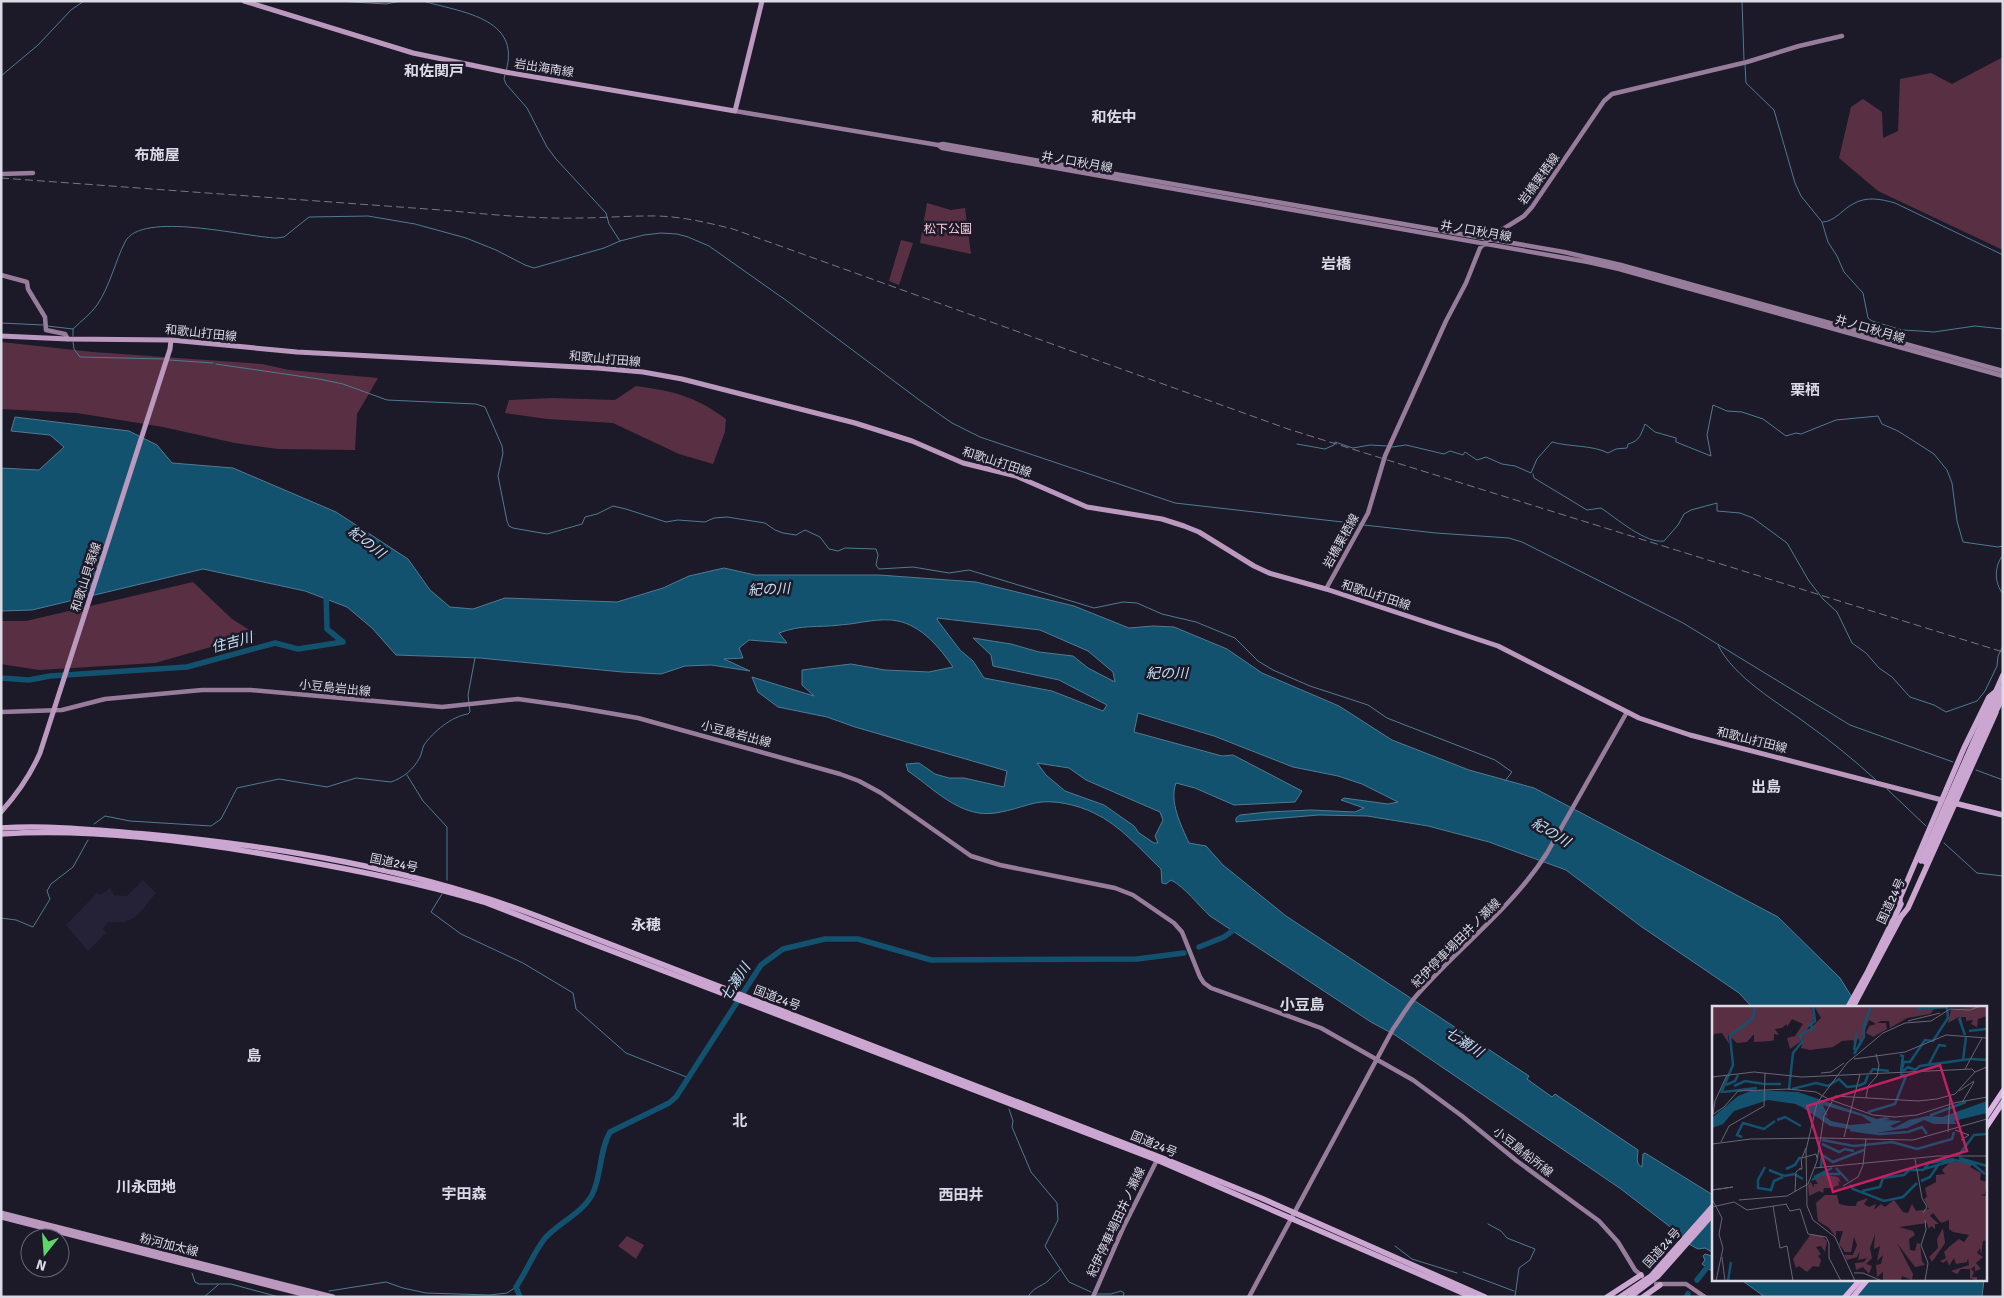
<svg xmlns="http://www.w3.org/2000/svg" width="2004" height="1298" viewBox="0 0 2004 1298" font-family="Signika,'Noto Sans JP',sans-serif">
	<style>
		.built { fill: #252137 }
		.green { fill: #593043 }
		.water { fill: #13526f; stroke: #4f7b92; fill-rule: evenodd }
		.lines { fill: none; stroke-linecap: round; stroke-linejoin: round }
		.stream { stroke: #4f7b92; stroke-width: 1 }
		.river { stroke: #13526f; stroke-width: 5.5 }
		.secondary { stroke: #977d9b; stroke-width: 4.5 }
		.primary { stroke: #bb99bf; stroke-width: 5 }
		.trunk { stroke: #cba6d0; stroke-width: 5.5 }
		.motorway { stroke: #dbb2e0; stroke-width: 5.5 }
		.rail { stroke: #787684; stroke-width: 1; stroke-dasharray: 8 4; stroke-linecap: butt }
		.trunk-bridge { stroke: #cba6d0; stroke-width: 5.5 }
		.labels { text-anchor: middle; stroke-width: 5; stroke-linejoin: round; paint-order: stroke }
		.street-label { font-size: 12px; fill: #dbdae5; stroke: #1c1929 }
		.park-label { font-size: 12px; fill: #fecadf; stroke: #1c1929 }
		.water-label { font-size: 14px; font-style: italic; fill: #c0e0f3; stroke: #1c1929 }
		.quarter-label { font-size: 15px; font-weight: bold; fill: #dbdae5; stroke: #1c1929 }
		.inset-river { fill: none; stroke: #13526f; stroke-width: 2.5 }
		.inset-road { fill: none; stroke: #686674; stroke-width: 1 }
		.view { fill: #c32262; fill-opacity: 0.15; stroke: #c32262; stroke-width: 2.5 }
		.inset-edge { fill: none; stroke: #dbdae5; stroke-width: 2.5 }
	</style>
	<rect width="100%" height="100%" fill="#1c1929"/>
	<path class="built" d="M143 880 156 893 136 917 125 922H108L103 929 106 933 88 951 66 925 97 893 100 895 110 888 114 895 127 896Z"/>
	<path class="green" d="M2003 57V250L1878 191 1839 158 1851 107 1863 99 1882 112 1883 138 1898 131 1900 79 1931 73 1952 84Z
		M927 203 951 210 965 208 971 254 920 243Z
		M901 240 913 243 899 285 889 281Z
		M1 342 93 352 262 364 289 370 378 378 357 414 355 450 278 449 235 443 163 427 77 413 1 409Z
		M636 386C673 391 695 396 726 419L725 432 713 464 679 454 613 423 547 419 505 413 509 400 552 398 615 400Z
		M193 582 232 619 256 634 155 663 39 670 1 664V621H26Z
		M627 1236 644 1245 636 1259 618 1246Z"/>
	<path class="water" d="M15 417 129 431 157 445 172 463 233 468 336 512 408 559 430 590 450 607 473 609 505 598 617 602 663 588 689 576 724 568 755 575H879L976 582 1074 606 1129 628 1153 626 1174 627 1227 649 1262 673 1339 706 1392 740 1469 770 1534 788 1778 917 1840 978 1858 1007H1752L1739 993 1642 927 1566 870 1489 842 1428 826 1367 816 1319 815 1236 822V818L1240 815 1268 812 1311 810 1355 812 1364 808 1341 800 1344 798 1388 804 1398 802 1362 784 1338 776 1293 767 1214 736 1138 713 1134 732 1222 756 1233 755 1302 791 1295 802 1234 805 1195 788 1176 783C1169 802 1181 825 1189 843L1206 846 1223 865 1286 916 1529 1076 1527 1079 1552 1097 1555 1094 1638 1150C1638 1156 1635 1164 1642 1167L1643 1154 1645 1153 1713 1195V1272L1702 1264 1705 1260 1703 1256 1705 1254 1712 1256V1252L1705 1248 1698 1249 1685 1242 1669 1226 1621 1189 1395 1035 1371 1022 1210 916C1197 904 1186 888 1171 880L1166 884 1162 883 1161 869C1141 850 1120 825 1094 813 1078 805 1053 799 1035 803 1018 807 997 816 979 813 952 809 930 786 908 771L906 764 919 763 935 774 949 778H964L1004 787 1007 771 855 727 827 717 778 707 758 692 752 677 814 696 802 685V670L851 664 885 670 929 672 953 667C940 648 922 626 898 621 880 617 858 624 840 625 816 628 803 624 779 633L787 643 749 640 739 648 743 658 724 659 750 671 711 665 685 666 661 674 622 672 480 658 396 655 372 628 347 607 305 591 203 569 32 610 1 611V468L39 470 64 447 50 435 11 431ZM937 618 1040 630 1088 651 1113 672 1115 682 1088 668 1073 656 1039 652 1011 644 973 638 991 655 993 666 1059 680 1107 705 1103 711 1052 691 984 678 973 661 960 650 938 621ZM1037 763 1069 768 1086 780 1160 812 1163 820 1155 836 1158 843H1154L1139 833 1134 826 1104 805 1065 791 1046 775Z
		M1740 1279H1984L1982 1297H1765Z"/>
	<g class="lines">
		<path class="stream" d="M337 1 386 4 401 1
			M423 1C459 12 522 17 506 71
			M1742 1 1744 60
			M1745 64 1746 83 1774 110 1795 183 1801 196 1822 222 1828 242 1837 256 1844 272 1863 293 1868 318 1872 321 1902 330 1920 331 1934 332 1975 326 2003 329
			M505 75 504 79 506 84 527 108 547 147 556 159 606 213 609 224 620 241
			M1 76 38 45 71 10 84 1
			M1823 222C1834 222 1843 209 1853 204 1866 196 1881 199 1895 203L2003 255
			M1 323 43 325
			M47 326 73 329
			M73 336V329C81 321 91 314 97 305 110 286 115 262 125 242 141 210 245 237 276 238L284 237 309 217 368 216 415 224 466 238 496 250 525 265 534 268 604 248 620 241 644 235 661 233 677 234 688 237 709 246 787 301 922 402 952 423 980 437 1175 503 1360 524
			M73 342 74 349 80 357 165 359
			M169 360 213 363
			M216 364 319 379 343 384 387 400 476 404 485 407 502 446 503 453 498 476 507 521 509 526 513 528 547 534 582 524 585 517 597 514 613 506 626 509 666 522 678 520 705 522 714 518 727 517 765 523 775 530 783 533 796 535 805 530 820 537 829 549 838 551 845 548 876 549 878 555 876 565 879 569 913 567 949 573 969 570 1094 608 1123 602 1137 603 1162 614 1196 622 1235 638 1258 661 1273 670 1310 686 1368 705 1387 718 1495 760 1512 772 1505 781
			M1297 444 1325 449 1334 445 1335 442 1353 448 1370 445 1387 446
			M1392 447 1406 445 1444 454 1450 451 1463 455 1465 452 1477 460 1486 457 1502 464 1515 466 1531 473 1537 459 1552 442C1569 447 1593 445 1608 453L1616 449 1627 448 1628 444C1640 441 1641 434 1645 424L1655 432 1676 438V442L1711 456 1707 435 1713 405 1727 411 1742 412 1763 419 1786 436 1796 433 1801 434 1836 420 1878 416 1882 424 1898 431 1934 454 1947 470 1952 483 1957 521 1963 542 1998 547 2003 546
			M1533 474 1534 478 1587 510 1601 508C1616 518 1646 544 1664 541L1678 525 1684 514 1691 510 1717 503V511L1740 513 1753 518 1787 543 1809 581 1823 599 1837 612 1852 643 1866 653 1879 668 1892 677 1910 697 1934 705 1946 712 1977 701 1985 691 1997 666 1998 656 2003 646
			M1364 525 1436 533 1509 538 1522 542 1683 623 1850 725 1953 762
			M2003 555C1994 566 1994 583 2003 594
			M1718 645C1734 678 1779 703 1807 724 1831 741 1854 760 1876 780
			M1976 770 2003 780
			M407 775 423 801 447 827V880
			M1887 789 1926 826
			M94 824 105 816 130 821 211 826 221 819 237 788 279 779 327 787 356 778 391 782C403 778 414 769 420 757 422 753 422 749 424 745 433 732 452 716 468 714L470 712 468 695 475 658
			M1944 843 1977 873 2003 876
			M442 894 431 912 461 934 523 963 573 993 576 1009 626 1053 689 1078
			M1 918 16 920 33 927 50 899 47 891 51 884 73 867 88 840
			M1009 1109 1013 1121 1012 1127 1031 1172 1057 1203 1058 1220 1045 1246 1069 1282 1091 1292
			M1488 1224 1501 1231 1507 1238 1535 1249 1530 1260 1519 1268 1515 1297
			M1395 1246 1412 1259 1457 1273
			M1463 1272 1514 1291
			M192 1273 195 1282 199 1284H231L279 1297
			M329 1291 386 1282 403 1288 426 1293 490 1295 507 1293 516 1287
			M1097 1294H1111L1121 1291 1124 1293 1123 1297
			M966 1296 967 1297
			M204 1297 218 1285
			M1028 1297C1033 1287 1041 1287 1048 1281 1053 1276 1056 1273 1061 1269"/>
		<path class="river" d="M1 678 29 680 50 676 187 667 275 643 298 649 343 642 327 629 326 592
			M1199 947 1224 937 1239 926
			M1697 1280 1713 1260
			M520 1297 516 1287C527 1271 534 1251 546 1237 560 1222 582 1213 592 1195 602 1175 599 1151 610 1132L669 1103 676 1097 761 965 783 949 825 939H858L931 960 1137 959 1184 953
			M1686 1297 1688 1294"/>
		<path class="secondary" d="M735 111 938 145 942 148 1588 262 1619 269 2003 376
			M938 145 943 144 1564 252 1621 265 2003 371
			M1 174 33 173
			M1 275 27 282 28 289 45 317 46 330 65 334 68 339
			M1326 589 1368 513 1385 456 1446 321 1466 283 1480 248 1492 236 1524 216 1532 207 1604 101 1612 94 1747 62 1799 46 1842 36
			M1 712 62 710 105 699 202 690H251L442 707 518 699 568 706 638 718 840 774 859 781 881 793 971 856 1000 865 1115 888 1133 895 1174 923 1182 932 1200 977 1204 983 1211 988 1321 1028 1413 1080 1462 1116 1517 1161 1599 1221 1618 1242 1635 1270 1642 1276
			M1656 1284H1686L1705 1297
			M1093 1297 1123 1228 1158 1158
			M1249 1297 1393 1029C1401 1018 1408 1005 1417 995 1460 946 1512 908 1547 853L1627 712"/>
		<path class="primary" d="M244 1 413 53 505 72 735 111 762 1
			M1 336 68 339 171 340 297 352 597 368 643 372 682 379 855 423 912 441 963 463 1016 476 1087 507 1162 519 1184 526 1199 532 1254 566 1269 573 1326 589 1498 646 1639 718 1690 735 1942 800
			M1 812C18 793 30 776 40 753L170 349 171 340
			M1 1213 333 1297
			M1 1217 314 1297"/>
		<path class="trunk" d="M1996 711 2003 697
			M1954 803 2003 815
			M1 828C49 825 97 830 145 834 279 846 414 869 540 917L1165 1159 1261 1198 1485 1297
			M1 834C92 828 191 841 281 857 349 869 417 882 484 902L1157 1160 1472 1297
			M1900 906V898L1964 748 1989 697 1995 692
			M1900 918 1908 908 1996 712V704
			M1848 1007 1868 971 1901 904
			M1853 1007 1902 915
			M1607 1297 1641 1275
			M1620 1297 1651 1276 1713 1206
			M1630 1297 1658 1276 1713 1214
			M1643 1297 1660 1285"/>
		<path class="motorway" d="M1985 1118 2003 1091
			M1985 1129 2003 1102
			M1845 1297 1861 1279
			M1853 1297 1868 1279"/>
		<path class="rail" d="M1 178 441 210C486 214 532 219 578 218 601 218 624 216 646 216 676 215 705 222 733 229L1288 429 2003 652"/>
		<path class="trunk-bridge" d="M1921 861 2003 675
			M1925 862 2003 688"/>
	</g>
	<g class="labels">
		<g class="street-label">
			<text transform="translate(544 68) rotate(9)" y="4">岩出海南線</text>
			<text transform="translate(1077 162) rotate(10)" y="4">井ノ口秋月線</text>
			<text transform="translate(1539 179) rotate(-54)" y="4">岩橋栗栖線</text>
			<text transform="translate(1476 231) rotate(10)" y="4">井ノ口秋月線</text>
			<text transform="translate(1870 329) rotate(16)" y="4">井ノ口秋月線</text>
			<text transform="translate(201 333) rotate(6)" y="4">和歌山打田線</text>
			<text transform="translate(605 359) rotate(5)" y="4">和歌山打田線</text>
			<text transform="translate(997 462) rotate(18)" y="4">和歌山打田線</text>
			<text transform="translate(1341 541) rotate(-61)" y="4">岩橋栗栖線</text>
			<text transform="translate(86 577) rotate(-72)" y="4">和歌山貝塚線</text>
			<text transform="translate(1376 595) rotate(18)" y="4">和歌山打田線</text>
			<text transform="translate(335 688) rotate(6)" y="4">小豆島岩出線</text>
			<text transform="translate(736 734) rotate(15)" y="4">小豆島岩出線</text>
			<text transform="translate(1752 740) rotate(14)" y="4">和歌山打田線</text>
			<text transform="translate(394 863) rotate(12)" y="4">国道24号</text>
			<text transform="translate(1891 901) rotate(-65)" y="4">国道24号</text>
			<text transform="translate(1456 943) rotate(-45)" y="4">紀伊停車場田井ノ瀬線</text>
			<text transform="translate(777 998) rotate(21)" y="4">国道24号</text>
			<text transform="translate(1154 1144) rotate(22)" y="4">国道24号</text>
			<text transform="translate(1523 1152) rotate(38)" y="4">小豆島船所線</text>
			<text transform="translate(1116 1222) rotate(-65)" y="4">紀伊停車場田井ノ瀬線</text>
			<text transform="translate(169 1245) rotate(14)" y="4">粉河加太線</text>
			<text transform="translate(1662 1248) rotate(-48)" y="4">国道24号</text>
		</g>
		<g class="park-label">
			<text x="948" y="233">松下公園</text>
		</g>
		<g class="water-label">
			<text transform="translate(367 542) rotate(38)" y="5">紀の川</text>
			<text transform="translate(769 589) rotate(-3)" y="5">紀の川</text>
			<text transform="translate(232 642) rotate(-15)" y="5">住吉川</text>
			<text x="1167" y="678">紀の川</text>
			<text transform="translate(1551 832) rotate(31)" y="5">紀の川</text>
			<text transform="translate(735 982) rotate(-57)" y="5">七瀬川</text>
			<text transform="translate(1464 1042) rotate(33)" y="5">七瀬川</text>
		</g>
		<g class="quarter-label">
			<text x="434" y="76">和佐関戸</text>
			<text x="1114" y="122">和佐中</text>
			<text x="157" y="160">布施屋</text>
			<text x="1336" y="269">岩橋</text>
			<text x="1805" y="395">栗栖</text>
			<text x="1766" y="792">出島</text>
			<text x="646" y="930">永穂</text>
			<text x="1302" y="1010">小豆島</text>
			<text x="254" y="1061">島</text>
			<text x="740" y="1126">北</text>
			<text x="146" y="1192">川永団地</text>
			<text x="464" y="1199">宇田森</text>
			<text x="961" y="1200">西田井</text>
		</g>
	</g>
	<g transform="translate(1712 1006)">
		<rect width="275" height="275" fill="#1c1929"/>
		<path d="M0 0H99L102 13 93 27 109 12 102 0H225L218 8 195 12 178 22 177 15H169L165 17H174L175 23 161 31 154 27 157 20 164 18 157 14 148 37 146 32 143 38 141 34 130 35 121 41 98 44 89 42 91 34 88 30V36L78 43 75 32 83 30 91 18 80 13 75 21V18L70 22 63 23 67 29 62 28V34L59 35 42 36V28L35 36 25 37 16 29 17 38 10 27 2 28 0 34ZM275 0V10L266 13 265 21 259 18 261 14 254 15V11H249L251 20 247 11 236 17 239 3ZM239 155 261 158 258 161 269 167 268 174 275 176 273 188 268 189 275 190V234L271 235 269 249 268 242 265 247 271 251 264 257 269 263 263 265V260L259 263 262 266 260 271H265V275L258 272V263H249L245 268 239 265 257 259 256 252 255 256 244 258 242 252 237 260 235 254 231 257 228 255 234 252 232 246 237 241 247 233 252 236 257 229 241 226 237 223V214L229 217 221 207 218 210 227 218H223V223L219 220 217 223 215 217 187 221 201 225 203 229 197 233 198 244 203 245 205 237 208 238 210 255 213 259 203 261 185 237 201 268 200 274 190 270 189 274 171 275V266L165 271 164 259 169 258 171 249 165 255 168 240 162 243 163 228 158 242 160 252 154 258 160 260 157 268 151 261 144 264 143 257 152 256 155 252 146 254 148 245 145 251 135 254 132 249H141L145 239 142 231 139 246H133L127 238 131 225H124V231L117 222 106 215 104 197 113 189H125L127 198 137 200H144L145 196 156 192 152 198 157 201 164 198 162 204 169 198 173 201 182 194 191 206 196 207 200 198 204 205 217 203 212 193 215 191 213 182 224 176V169L233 168 230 164ZM110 168 126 171 129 176 126 175 127 179 120 182H112L111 187 107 185 97 190 96 179 99 176 102 182V178H106L102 172ZM231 222 233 237 220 256 217 251 226 242 225 233ZM99 228 110 230 115 235 113 246 109 240 104 241 109 248 106 250 109 254 107 261 101 260 95 266 87 260 84 262 81 253Z" fill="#593043"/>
		<path d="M41 84 86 86 165 113 173 111 179 113 172 114 190 115 178 120 182 122 197 114 215 110 230 111 275 95V107L242 115 245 118H222L212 114 195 122 164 127 118 120 87 99 90 102 84 98 56 94 22 105 11 118 0 122 1 111 26 90ZM111 99 150 110 160 117 138 119 119 115 110 108 116 110Z" fill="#13526f" fill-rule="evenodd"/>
		<path class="inset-river" d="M247 12 253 29M257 25 274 23M142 44 145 27M142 48 152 31V20L159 0M188 49 191 50 189 65M259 53 275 54M251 54 254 31M216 60 227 39 234 40M191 65 196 61 203 64 208 60 258 53M189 66 192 56H198L213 34 221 35 236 12 235 1 205 3M158 67 161 63 177 65M53 78H69M14 79 23 75 26 69M22 80 33 75 52 78M146 80 153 77 156 69M77 83 81 47 90 36 88 29 101 22 98 19 103 15 101 0M80 83 104 77 116 80 127 73 135 81 145 80M11 86 45 82M9 87 21 59 18 30 41 12 43 0M156 106 183 98 194 70 188 68M65 114 73 111 89 120M221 114 219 109 254 96M138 124 167 128 196 126 210 121 215 128M30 131 25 129 31 117 52 123 63 115M110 134 142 140 180 136 205 143 240 133 242 126M110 138 127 146 133 143 142 145M247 149 262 129 275 128M247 152 275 160M53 161 46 174V182L59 184 62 175 71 171M109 161 110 149 121 156 152 144M124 162 136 175M74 163 83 159 88 151M212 163 243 154 261 158 273 168M57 164 72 170 82 168 91 173M102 171 120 162M100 174 110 168H128M209 175 218 171 227 158M138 179 141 183 172 195 191 191 205 177M150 185 168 181 171 172 192 169 197 164H211L217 157 242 153M16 275 19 256"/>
		<path class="inset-road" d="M196 15 228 7M142 53 193 46 234 29 275 32M253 63 270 32M109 67 119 66 132 57M0 71 42 66 90 71 260 63 263 66M76 83 104 86 118 94M247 85 262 75M154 92 156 80 165 70 167 59 164 48M119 94 161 109 183 111 205 109 242 97 275 91M251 95 262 76M1 108 3 95 15 69M0 109 12 101 26 85 78 83M243 124 257 129 249 134M236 126 238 90M132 131 148 68M109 132 201 134 275 113M9 136 17 120 52 100 53 67M0 138 39 133 109 132M94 142 90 152 104 148 105 152M203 153 210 192 215 201 211 207M102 162 226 150H275M87 163H90L89 151M131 180 146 171 151 159 154 133M0 184 21 181 0 184M83 186 84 166 89 162M75 190 96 178 105 155 112 110 123 90 206 95 225 93 243 88 263 66 275 61M0 193 10 212 7 228 11 242 4 275M27 194 75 190M74 198 78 205 88 203 96 228 114 231 117 237V252L129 275M61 200 68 242 75 240M0 201 22 196 35 204 75 198M75 240 81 275M10 251 13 275M142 267H151L170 275M143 275 123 231 101 214 95 200 94 144 105 97 135 57 171 27 193 17 219 15 238 3 258 4 269 0M213 275 216 257 209 239 214 224 213 214"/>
		<path class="view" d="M228 59 255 145 121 186 95 100Z"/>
		<rect width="275" height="275" class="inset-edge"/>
	</g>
	<rect width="2004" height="1298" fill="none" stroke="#dbdae5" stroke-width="5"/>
	<g transform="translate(45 1253) rotate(197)"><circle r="24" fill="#1c1929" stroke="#686674"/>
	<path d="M0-4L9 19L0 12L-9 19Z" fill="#5fd56b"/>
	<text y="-8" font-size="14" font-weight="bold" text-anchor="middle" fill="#dbdae5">N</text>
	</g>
</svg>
